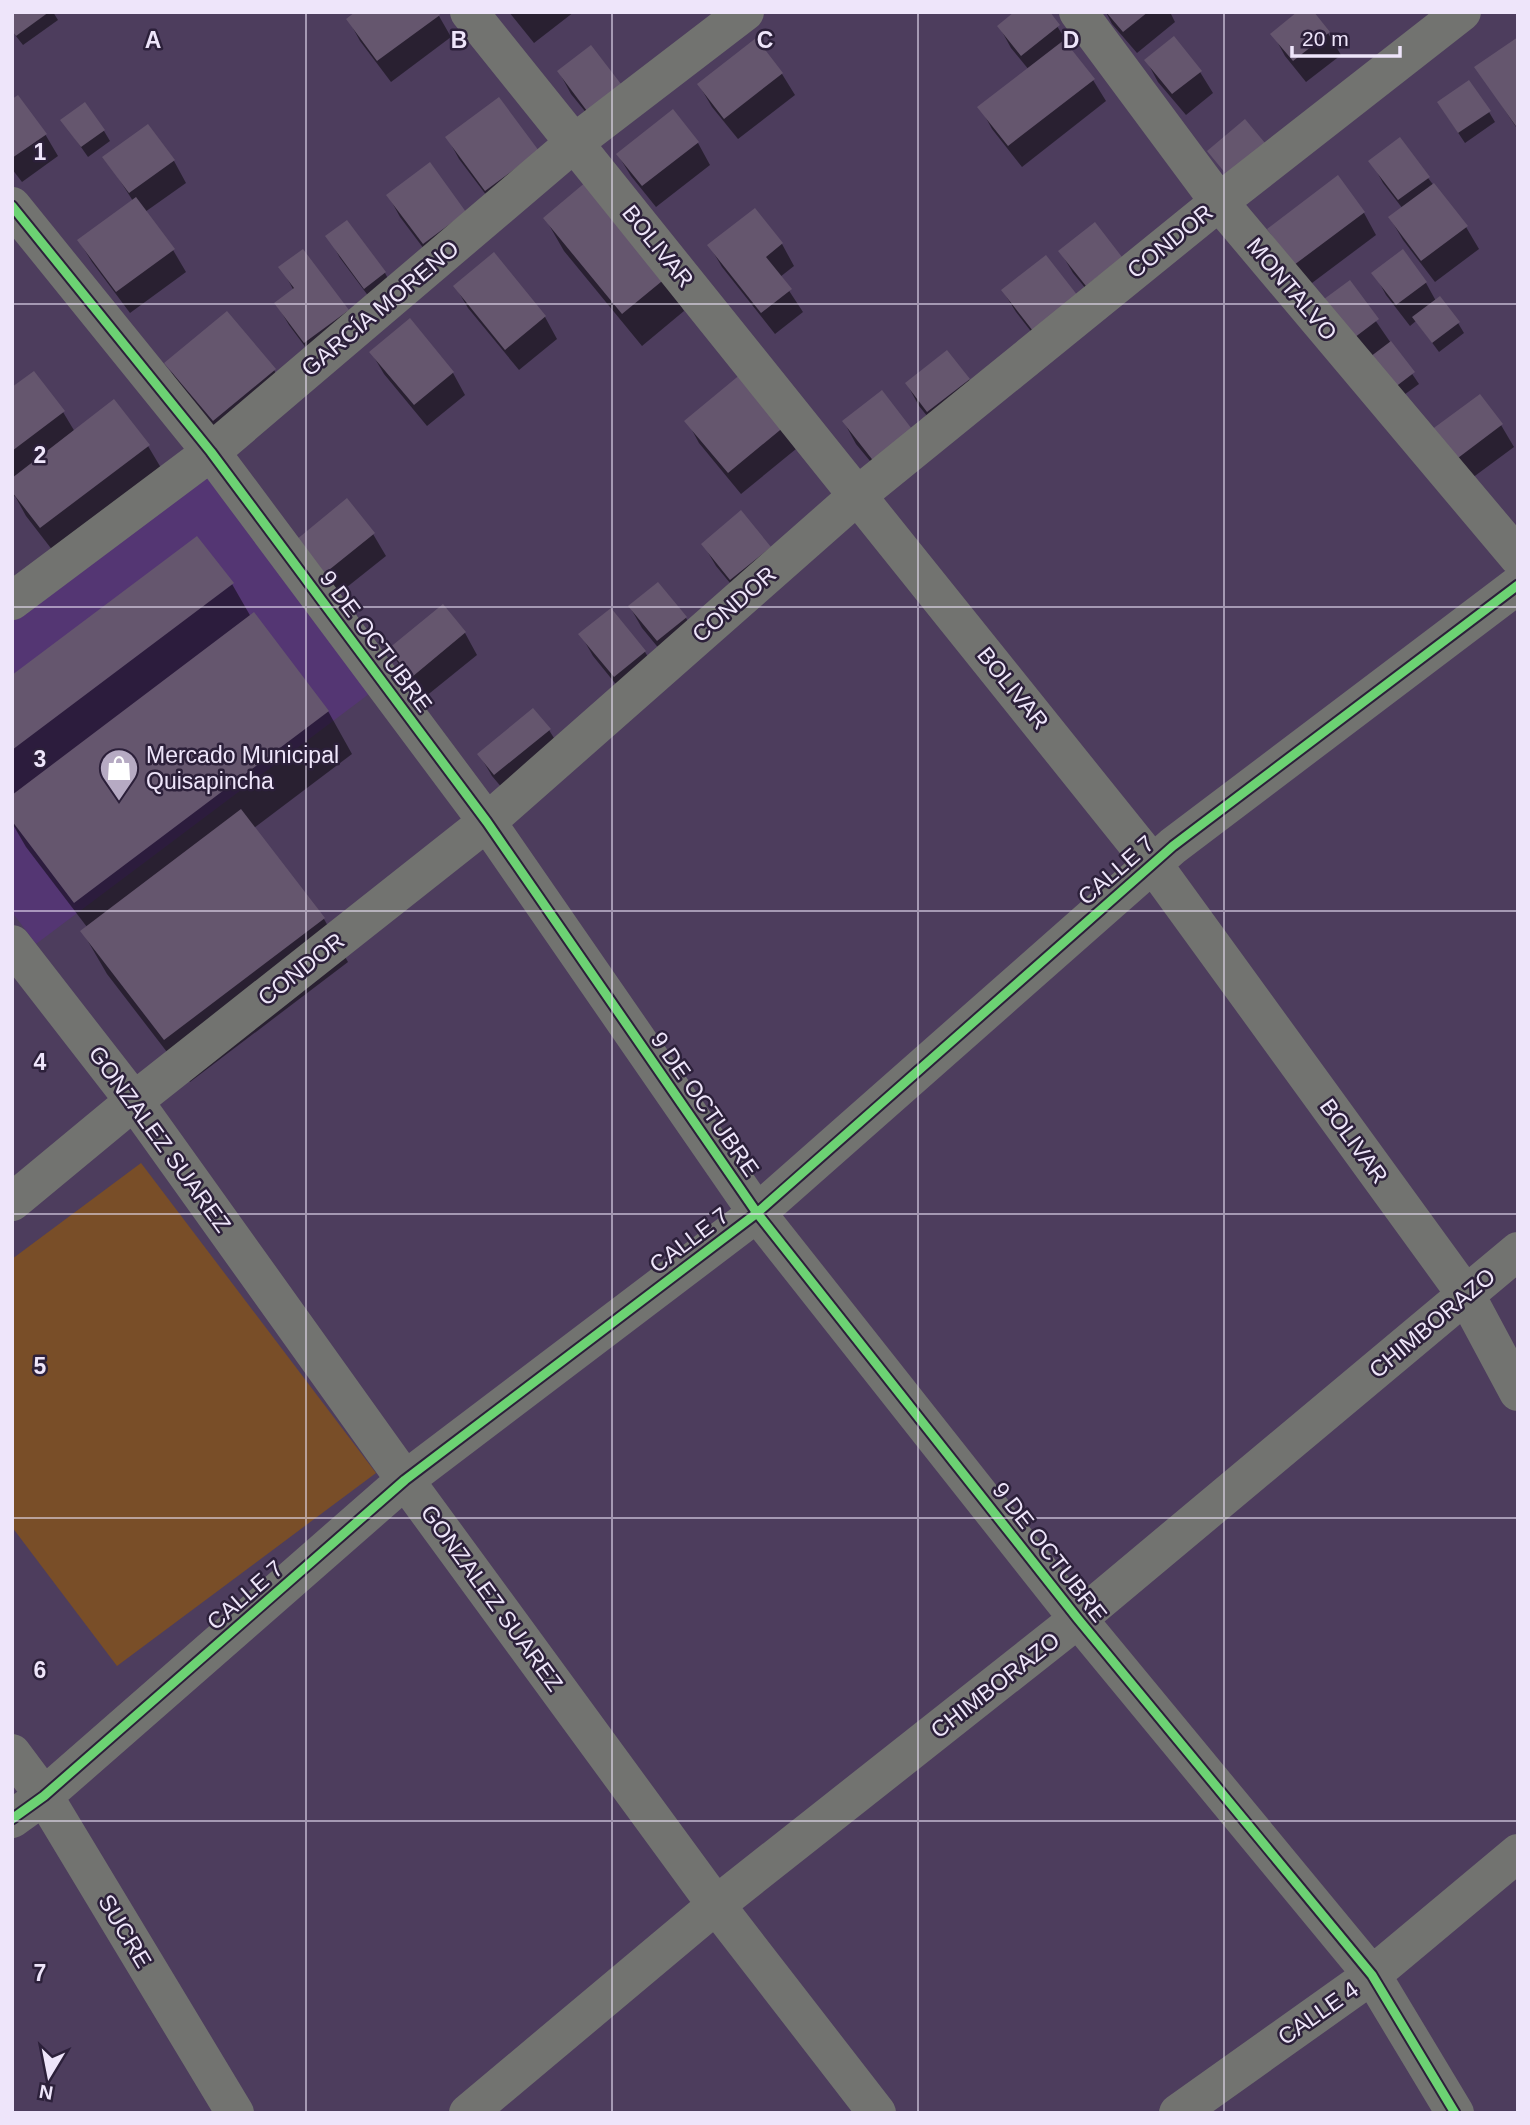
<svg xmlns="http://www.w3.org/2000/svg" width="1530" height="2125" viewBox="0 0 1530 2125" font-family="Arial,sans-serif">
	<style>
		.built { fill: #543673 }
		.green { fill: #794e28 }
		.shadow { fill: #0007 }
		.building { fill: #65566e }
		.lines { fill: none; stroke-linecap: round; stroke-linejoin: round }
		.minor { stroke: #727370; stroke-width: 38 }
		.cycleway-casing { stroke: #2c203a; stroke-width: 13 }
		.cycleway { stroke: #6cd273; stroke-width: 9 }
		.grid { fill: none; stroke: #eee5fa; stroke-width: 2; stroke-opacity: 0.55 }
		.labels { text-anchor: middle; stroke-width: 5; stroke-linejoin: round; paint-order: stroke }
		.street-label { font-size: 23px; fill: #eee5fa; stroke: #2c203a }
		.poi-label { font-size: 23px; fill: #eee5fa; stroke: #2c203a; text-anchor: start }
		.grid-label { font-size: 23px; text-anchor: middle; font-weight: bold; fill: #eee5fa; stroke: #2c203a; stroke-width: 5; stroke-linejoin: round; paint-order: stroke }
	</style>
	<rect width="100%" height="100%" fill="#4d3d5d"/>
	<path class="built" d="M208 474 373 691 36 944 12 912V621Z"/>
	<path class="green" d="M141 1163 376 1473 117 1666 12 1527V1259Z"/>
	<path class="shadow" d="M12 12H53L58 20 23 45 12 31Z
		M509 12H574L534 43Z
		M1048 12 1071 48 1069 50 1093 80 1106 101 1022 167 992 129 980 107 1029 70 1011 48 999 26Z
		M1106 12H1170L1175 22 1137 53 1112 24Z
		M439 16 451 37 391 82 360 41 348 19Z
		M1328 33 1341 55 1306 82 1285 56 1273 34Z
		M1518 39V130L1477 68Z
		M755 41 782 74 795 95 738 139 712 107 699 85Z
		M591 47 601 131 571 94 559 72Z
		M1146 60 1200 72 1213 93 1186 115 1158 82Z
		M12 101 45 134 58 156 22 182 12 169Z
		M1489 112 1495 122 1465 143 1445 113Z
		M62 120 104 131 110 141 88 157Z
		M147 126 174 161 186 183 145 212 173 250 186 272 130 313 92 262 79 241 133 201 105 157Z
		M447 137 537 152 499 212 459 159Z
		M698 143 710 165 656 207 631 176 618 155Z
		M1371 161 1428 178 1466 227 1479 249 1435 282 1403 240 1390 218 1403 209 1383 183Z
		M1338 178 1364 213 1376 235 1308 286 1282 251Z
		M388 195 465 213 436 265 400 217Z
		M545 218 665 278 684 311 642 346 564 251Z
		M347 223 385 273 397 295 378 309 340 258 328 236Z
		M1094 225 1100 306 1073 273 1060 251Z
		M782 244 794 266 780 277 803 312 775 334 722 267 709 245Z
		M281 267 348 311 318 364 289 325 276 303 294 291Z
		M1374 273 1426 283 1436 301 1458 323 1464 333 1439 352 1416 321 1410 326 1386 295Z
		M1349 282 1419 384 1397 400 1360 365Z
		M455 286 545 317 557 339 519 370 468 308Z
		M1003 291 1077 297 1047 352 1016 312Z
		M227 314 274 370 293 403 233 452 185 396 166 363Z
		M410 321 453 373 465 395 427 426 384 374 371 352Z
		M33 373 63 412 75 432 148 446 167 478 60 560 26 516 15 496 12 498V389Z
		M742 376 796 449 741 494 699 443 687 421Z
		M969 379 981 401 941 433 919 406 907 384Z
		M844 422 913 434 889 484 856 444Z
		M1501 425 1514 447 1464 484 1442 455Z
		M373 534 386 556 337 595 310 562Z
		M197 538 232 584 251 617 328 711 352 754 254 828 324 919 348 962 190 1082 107 974 82 931 87 927 26 847 12 823V677Z
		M703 544 769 548 744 600 716 566Z
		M443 607 465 633 477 655 425 697 403 671 390 650Z
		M630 607 686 618 698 639 670 662 642 628Z
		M581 635 645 652 658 673 627 698 593 656Z
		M549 730 562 751 508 795 492 776 479 754Z"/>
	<path class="building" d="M12 12H49L16 36 12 31Z
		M355 12H438L440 15 377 61 346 19Z
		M1014 12H1050L1060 25 1021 56 997 26Z
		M1106 12H1148L1123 32Z
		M1297 12H1314L1330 32 1293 61 1270 34Z
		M1174 36 1202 71 1172 94 1144 60Z
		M1518 37V129L1474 67Z
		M756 38 783 73 724 119 697 84Z
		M1064 40 1095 79 1008 146 977 107Z
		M591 45 621 84 587 111 557 71Z
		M1469 80 1491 111 1458 133 1437 102Z
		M18 95 47 134 12 158V99Z
		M499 97 539 151 485 191 445 137Z
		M85 102 105 130 81 147 60 120Z
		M673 109 699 142 642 186 616 154Z
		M1245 119 1270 149 1231 180 1207 151Z
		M148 124 175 160 129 193 102 157Z
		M1400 137 1430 177 1398 200 1368 161Z
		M430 162 466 212 423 244 386 195Z
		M1338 175 1365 212 1294 265 1267 229Z
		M587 181 667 277 622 314 543 218Z
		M1434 183 1468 226 1421 261 1388 217Z
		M136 197 175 249 116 292 77 240Z
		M755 208 783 243 766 257 792 289 761 313 707 245Z
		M347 220 386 272 364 289 325 236Z
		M1095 222 1122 257 1086 286 1058 251Z
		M303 249 349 310 304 343 274 303 294 288 278 267Z
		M1403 249 1427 282 1396 305 1371 273Z
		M494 252 546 316 505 350 453 286Z
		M1046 255 1078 296 1033 331 1001 290Z
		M1350 280 1379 319 1346 344 1316 305Z
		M1440 296 1460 322 1432 343 1412 317Z
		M227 311 276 369 213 421 164 363Z
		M410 318 454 372 414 405 369 352Z
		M1391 341 1415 372 1390 391 1366 360Z
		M947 350 970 379 927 412 905 383Z
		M34 371 65 411 12 451V387Z
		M742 373 785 426 728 473 684 421Z
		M882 390 915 433 875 463 842 421Z
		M1480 394 1503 424 1450 464 1427 433Z
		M114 399 150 445 40 528 12 492V478Z
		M347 498 375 533 324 574 296 540Z
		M741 510 771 547 730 580 701 544Z
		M197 536 234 583 12 750V675Z
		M658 582 687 617 657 641 628 606Z
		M443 604 466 632 412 677 388 649Z
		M611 608 646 651 614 677 578 634Z
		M254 612 329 711 74 903 12 821V795Z
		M533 708 551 729 494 775 477 754Z
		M241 809 325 918 164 1040 80 931Z"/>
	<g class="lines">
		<path class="minor" d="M469 12 1153 864 1466 1295 1518 1392
			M1078 12 1219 202 1518 557
			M12 206 211 452 487 822 757 1213 1078 1619 1372 1975 1455 2113
			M12 601 211 452 574 143 745 12
			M12 944 134 1101 405 1480 716 1905 877 2113
			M12 1202 134 1101 487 822 858 495 1219 202 1462 12
			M12 1753 44 1796 235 2113
			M12 1819 44 1796 405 1480 757 1213 1173 846 1518 585
			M468 2113 716 1905 1078 1619 1518 1251
			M1178 2113 1372 1975 1518 1853"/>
		<g class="cycleway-casing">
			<path id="cycleway" d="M12 206 211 452 487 822 757 1213 1078 1619 1372 1975 1455 2113
				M12 1819 44 1796 405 1480 757 1213 1173 846 1518 585"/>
		</g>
		<use href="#cycleway" class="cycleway"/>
	</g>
	<path class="grid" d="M306 12V2113M612 12V2113M918 12V2113M1224 12V2113M12 304H1518M12 607H1518M12 911H1518M12 1214H1518M12 1518H1518M12 1821H1518"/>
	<defs>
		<g id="shop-pin" transform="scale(2.0125)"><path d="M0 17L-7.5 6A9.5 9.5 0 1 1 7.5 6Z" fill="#b6aac3" stroke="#2c203a"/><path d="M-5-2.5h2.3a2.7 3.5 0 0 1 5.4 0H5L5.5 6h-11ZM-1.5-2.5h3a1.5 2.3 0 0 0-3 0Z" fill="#fff"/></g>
	</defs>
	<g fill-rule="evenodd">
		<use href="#shop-pin" x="119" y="768"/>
	</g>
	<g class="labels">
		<g class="street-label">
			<text transform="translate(1170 241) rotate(-39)" y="8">CONDOR</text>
			<text transform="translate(658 246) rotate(51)" y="8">BOLIVAR</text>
			<text transform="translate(1292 289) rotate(50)" y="8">MONTALVO</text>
			<text transform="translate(380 308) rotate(-40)" y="8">GARCÍA MORENO</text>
			<text transform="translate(734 604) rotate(-41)" y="8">CONDOR</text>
			<text transform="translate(376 641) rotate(53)" y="8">9 DE OCTUBRE</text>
			<text transform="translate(1013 688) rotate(51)" y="8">BOLIVAR</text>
			<text transform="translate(1116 870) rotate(-41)" y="8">CALLE 7</text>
			<text transform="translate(301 969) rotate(-38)" y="8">CONDOR</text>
			<text transform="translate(705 1104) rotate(55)" y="8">9 DE OCTUBRE</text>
			<text transform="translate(160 1139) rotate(54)" y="8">GONZALEZ SUAREZ</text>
			<text transform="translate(1354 1141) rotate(54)" y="8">BOLIVAR</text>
			<text transform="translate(689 1240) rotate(-37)" y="8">CALLE 7</text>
			<text transform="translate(1432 1323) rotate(-40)" y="8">CHIMBORAZO</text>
			<text transform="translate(1050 1552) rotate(52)" y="8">9 DE OCTUBRE</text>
			<text transform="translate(245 1595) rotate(-41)" y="8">CALLE 7</text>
			<text transform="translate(492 1598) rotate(54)" y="8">GONZALEZ SUAREZ</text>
			<text transform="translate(995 1685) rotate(-38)" y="8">CHIMBORAZO</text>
			<text transform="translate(125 1931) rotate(59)" y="8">SUCRE</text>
			<text transform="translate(1318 2013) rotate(-35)" y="8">CALLE 4</text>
		</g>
		<g class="poi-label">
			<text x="146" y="763">Mercado Municipal<tspan x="146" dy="26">Quisapincha</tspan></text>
		</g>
	</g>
	<g class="grid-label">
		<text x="153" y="48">A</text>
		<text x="459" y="48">B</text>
		<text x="765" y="48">C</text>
		<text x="1071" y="48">D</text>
		<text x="40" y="160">1</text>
		<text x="40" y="463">2</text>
		<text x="40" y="767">3</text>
		<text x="40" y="1070">4</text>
		<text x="40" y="1374">5</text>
		<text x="40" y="1678">6</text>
		<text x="40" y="1981">7</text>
	</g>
	<rect width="1530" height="2125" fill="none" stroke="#eee5fa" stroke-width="28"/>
	<g transform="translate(49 2076) rotate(190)" stroke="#2c203a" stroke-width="5" paint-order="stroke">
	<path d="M0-5L12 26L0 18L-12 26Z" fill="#eee5fa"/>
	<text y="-10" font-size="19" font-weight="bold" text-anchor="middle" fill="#eee5fa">N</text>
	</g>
	<path d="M1292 46v10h108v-10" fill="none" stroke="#eee5fa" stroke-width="3.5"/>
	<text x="1302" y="46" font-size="21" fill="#eee5fa" stroke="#2c203a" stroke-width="5" paint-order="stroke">20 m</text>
</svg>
